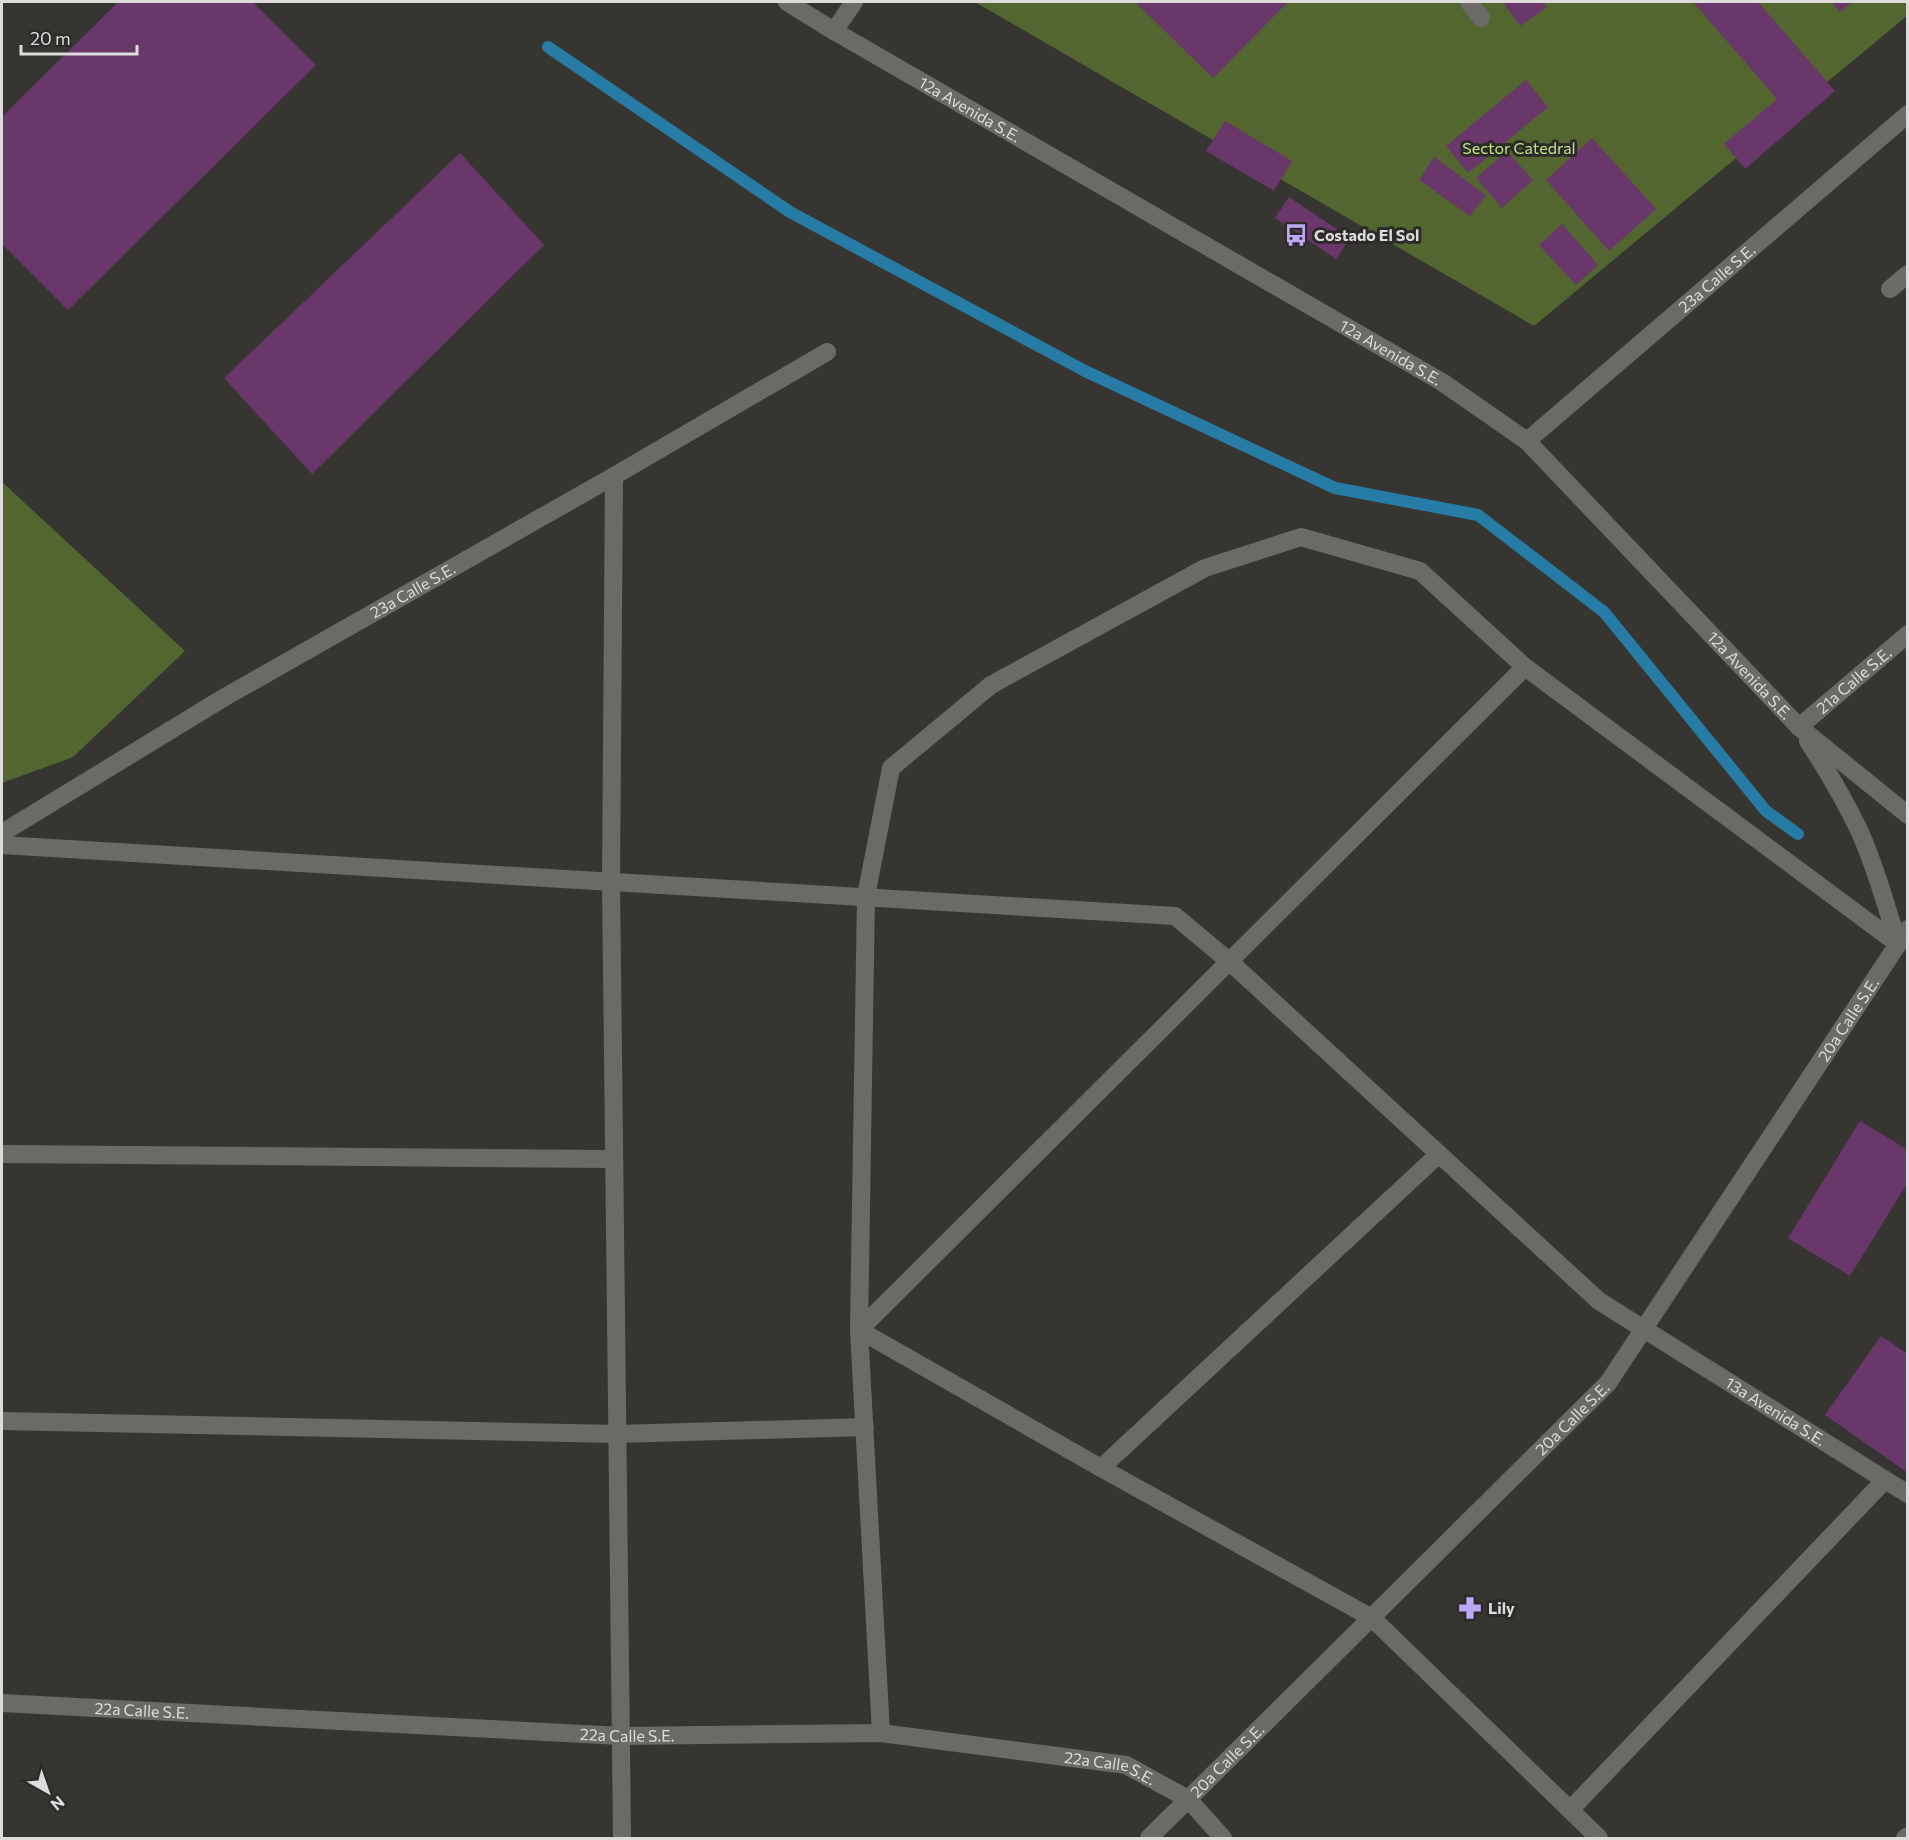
<svg xmlns="http://www.w3.org/2000/svg" width="1909" height="1840" viewBox="0 0 1909 1840" font-family="Commissioner,sans-serif">
	<style>
		.green { fill: #53662f }
		.lines { fill: none; stroke-linecap: round; stroke-linejoin: round }
		.stream { stroke: #277ca5; stroke-width: 12 }
		.building { fill: #69376a }
		.service { stroke: #6b6a67; stroke-width: 18 }
		.minor { stroke: #6b6a67; stroke-width: 18 }
		.tertiary { stroke: #6b6a67; stroke-width: 18 }
		.labels { text-anchor: middle; stroke-width: 6; stroke-linejoin: round; paint-order: stroke }
		.street-label { font-size: 16px; fill: #dddcdb; stroke: #2c2b29 }
		.park-label { font-size: 16px; fill: #c1e381; stroke: #2c2b29 }
		.poi-label { font-size: 16px; font-weight: bold; fill: #dddcdb; stroke: #2c2b29; text-anchor: start }
	</style>
	<rect width="100%" height="100%" fill="#363532"/>
	<path class="green" d="M975 2H1907L1908 15 1534 326Z
		M2 482 185 651 73 757 2 783Z"/>
	<g class="lines">
		<path class="stream" d="M548 47 790 212 1085 371 1335 488 1478 515 1604 612 1766 811 1798 834"/>
	</g>
	<path class="building" d="M118 2H253L316 65 68 310 2 244V117Z
		M1135 2H1288L1213 78Z
		M1503 2H1542L1546 8 1520 26Z
		M1693 2H1758L1835 91 1745 169 1724 144 1777 99Z
		M1831 2H1852L1840 12Z
		M1526 80 1548 107 1468 173 1446 146Z
		M1225 121 1292 161 1274 191 1206 151Z
		M1592 138 1656 209 1609 251 1546 180Z
		M1507 151 1533 180 1502 208 1476 178Z
		M460 153 544 245 312 474 224 378Z
		M1434 157 1486 195 1470 216 1419 180Z
		M1289 197 1350 238 1336 259 1275 218Z
		M1562 224 1598 265 1576 285 1539 245Z
		M1860 1121 1908 1150V1182L1850 1276 1788 1238Z
		M1881 1336 1908 1354V1473L1825 1415Z"/>
	<g class="lines">
		<path class="service" d="M1469 2 1481 18
			M834 31 854 2
			M1890 289 1908 274"/>
		<g class="minor">
			<path id="s1" d="M1527 441 1908 114"/>
			<path d="M614 476 611 882 622 1838"/>
			<path id="s2" d="M2 833 225 697 614 476 827 352"/>
			<path id="s3" d="M2 845 1175 916 1230 962 1599 1301 1908 1494"/>
			<path d="M2 1154 614 1159"/>
			<path d="M859 1330 1525 667"/>
			<path d="M859 1330 1101 1468 1372 1618 1599 1838"/>
			<path d="M2 1421 617 1434 865 1427"/>
			<path d="M1101 1468 1439 1154"/>
			<path id="s4" d="M2 1703 621 1736 881 1733 1126 1765 1188 1799 1223 1838"/>
			<path d="M881 1733 859 1330 866 896 891 768 991 685 1205 568 1301 537 1420 571 1525 667 1898 944"/>
			<path d="M1570 1810 1885 1480"/>
			<path id="s5" d="M1149 1838 1608 1383 1908 929"/>
			<path d="M1905 1838 1908 1836"/>
		</g>
		<g class="tertiary">
			<path id="s6" d="M787 2 834 31 1442 382 1527 441 1799 727 1908 815"/>
			<path id="s7" d="M1799 727 1908 634"/>
			<path d="M1808 741C1827 770 1844 799 1859 830 1875 866 1886 905 1898 944"/>
		</g>
	</g>
	<defs>
		<g id="bus-bare" transform="scale(1.8)"><path d="M-5-6H5V4H4V6H2V4H-2V6H-4V4H-5ZM-3.5-4V0h7V-4ZM-3.5 1.2v1.5H-2V1.2ZM2 1.2v1.5H3.5V1.2Z" fill="#bca9f5" stroke="#2c2b29" stroke-width="2.5" paint-order="stroke"/></g>
		<g id="pharmacy-bare" transform="scale(1.8)"><path d="M-2-6h4v4h4v4h-4v4h-4v-4h-4v-4h4Z" fill="#bca9f5" stroke="#2c2b29" stroke-width="2.5" paint-order="stroke"/></g>
	</defs>
	<g fill-rule="evenodd">
		<use href="#bus-bare" x="1296" y="235"/>
		<use href="#pharmacy-bare" x="1470" y="1608"/>
	</g>
	<g class="labels">
		<g class="street-label">
			<text dy="6" stroke="none"><textPath href="#s6" startOffset="212">12a Avenida S.E.</textPath></text>
			<text dy="6" stroke="none"><textPath href="#s1" startOffset="250">23a Calle S.E.</textPath></text>
			<text dy="6" stroke="none"><textPath href="#s6" startOffset="698">12a Avenida S.E.</textPath></text>
			<text dy="6" stroke="none"><textPath href="#s2" startOffset="477">23a Calle S.E.</textPath></text>
			<text dy="6" stroke="none"><textPath href="#s6" startOffset="1184">12a Avenida S.E.</textPath></text>
			<text dy="6" stroke="none"><textPath href="#s7" startOffset="72">21a Calle S.E.</textPath></text>
			<text dy="6" stroke="none"><textPath href="#s5" startOffset="1082">20a Calle S.E.</textPath></text>
			<text dy="6" stroke="none"><textPath href="#s3" startOffset="1956">13a Avenida S.E.</textPath></text>
			<text dy="6" stroke="none"><textPath href="#s5" startOffset="596">20a Calle S.E.</textPath></text>
			<text dy="6" stroke="none"><textPath href="#s4" startOffset="140">22a Calle S.E.</textPath></text>
			<text dy="6" stroke="none"><textPath href="#s4" startOffset="626">22a Calle S.E.</textPath></text>
			<text dy="6" stroke="none"><textPath href="#s5" startOffset="110">20a Calle S.E.</textPath></text>
			<text dy="6" stroke="none"><textPath href="#s4" startOffset="1112">22a Calle S.E.</textPath></text>
		</g>
		<g class="park-label">
			<text x="1519" y="154">Sector Catedral</text>
		</g>
		<g class="poi-label">
			<text x="1314" y="241">Costado El Sol</text>
			<text x="1488" y="1614">Lily</text>
		</g>
	</g>
	<rect width="1909" height="1840" fill="none" stroke="#dddcdb" stroke-width="6"/>
	<g transform="translate(48 1792) rotate(140)" stroke="#2c2b29" stroke-width="4.5" paint-order="stroke">
	<path d="M0-4.5L10 22L0 15L-10 22Z" fill="#dddcdb"/>
	<text y="-9" font-size="16" font-weight="bold" text-anchor="middle" fill="#dddcdb">N</text>
	</g>
	<path d="M21 45v9h116v-9" fill="none" stroke="#dddcdb" stroke-width="3"/>
	<text x="30" y="45" font-size="18" fill="#dddcdb" stroke="#2c2b29" stroke-width="4.5" paint-order="stroke">20 m</text>
</svg>
